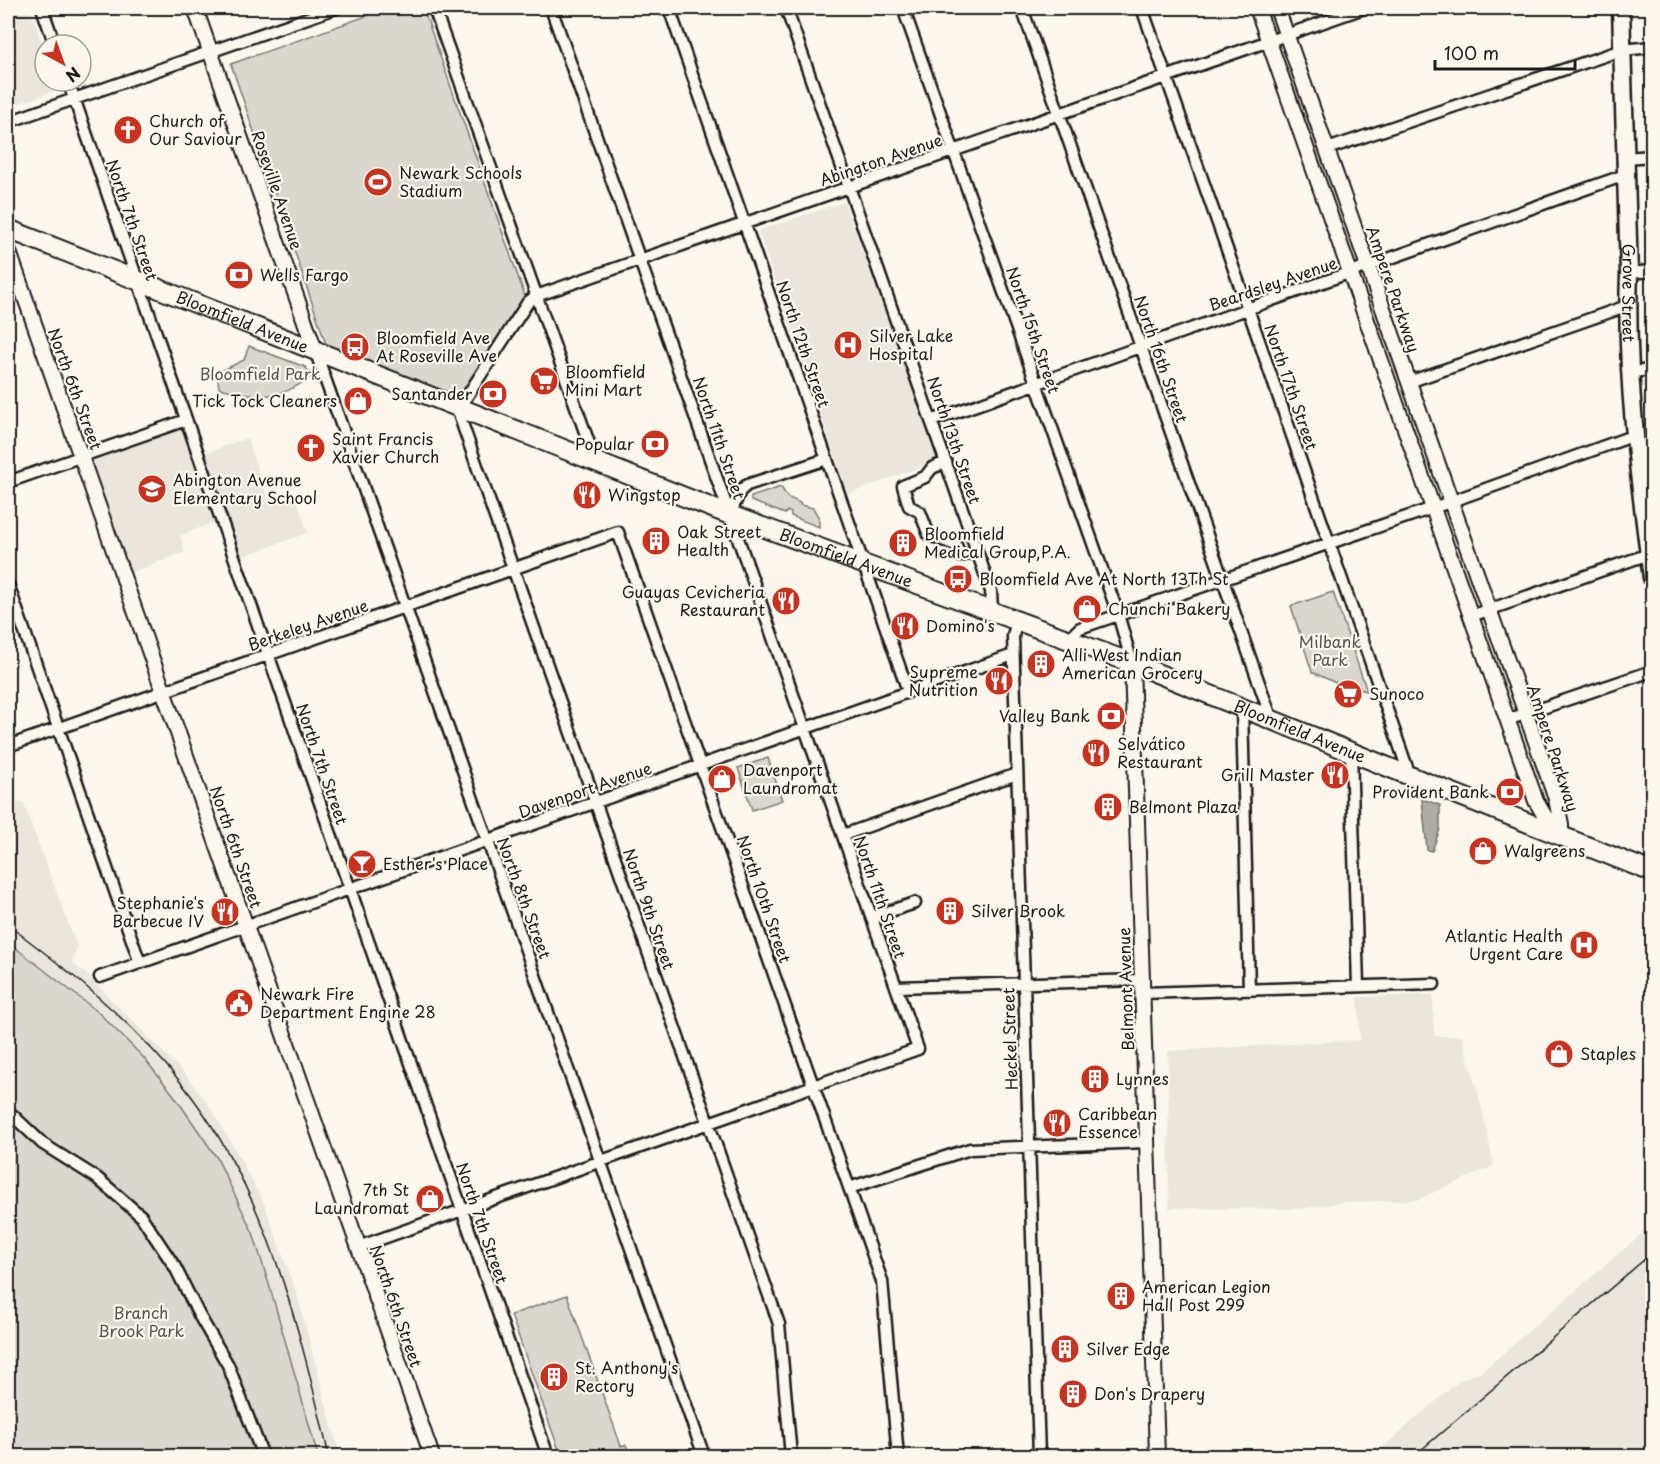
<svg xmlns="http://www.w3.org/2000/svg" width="1660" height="1464" viewBox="0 0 1660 1464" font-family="'Playpen Sans',sans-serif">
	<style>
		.built { fill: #eae6dc }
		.green { fill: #dad7ce; stroke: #7b7a75; stroke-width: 1.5 }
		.water { fill: #afaca5; stroke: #74726e; stroke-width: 1.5 }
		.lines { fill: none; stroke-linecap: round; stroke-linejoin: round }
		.minor-casing { stroke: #1c1c1c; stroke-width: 15 }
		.tertiary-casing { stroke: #1c1c1c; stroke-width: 18 }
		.secondary-casing { stroke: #1c1c1c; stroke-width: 21 }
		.primary-casing { stroke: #1c1c1c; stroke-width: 22 }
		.minor { stroke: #fbf7ec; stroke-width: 10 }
		.tertiary { stroke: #fbf7ec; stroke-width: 14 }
		.secondary { stroke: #fbf7ec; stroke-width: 16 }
		.primary { stroke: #fbf7ec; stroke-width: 18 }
		.tram { stroke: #1c1c1c; stroke-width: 1.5 }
		.labels { text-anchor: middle; stroke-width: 4.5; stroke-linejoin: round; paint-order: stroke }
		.poi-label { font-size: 16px; fill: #1c1c1c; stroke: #fbf7ec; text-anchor: start }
		.street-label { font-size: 16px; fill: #1c1c1c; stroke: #fbf7ec }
		.park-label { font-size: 16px; fill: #555451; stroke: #fbf7ec }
	</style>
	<rect width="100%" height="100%" fill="#fbf7ec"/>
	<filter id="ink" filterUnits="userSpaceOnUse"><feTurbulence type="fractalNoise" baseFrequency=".0167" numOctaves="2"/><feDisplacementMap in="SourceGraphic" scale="12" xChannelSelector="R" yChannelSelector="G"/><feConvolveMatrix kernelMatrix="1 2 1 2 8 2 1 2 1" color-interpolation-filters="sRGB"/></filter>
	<g filter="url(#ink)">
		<path class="built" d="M8 8H30L45 52V81H55L58 90 8 107Z
			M844 202 942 459 848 494 758 231Z
			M186 421 219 520 180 536 185 552 127 574 84 458Z
			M247 438 268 500 294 492 308 533 234 559 200 455Z
			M23 802 77 947 72 963 86 974 185 1074 206 1101 231 1142 264 1203 298 1298 340 1456H318L271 1291 253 1233 217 1158 173 1094 143 1057 98 1012 8 942V807Z
			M1433 995 1434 1036H1462L1482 1108 1494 1166 1416 1200 1344 1202 1300 1209 1169 1208 1168 1051 1360 1040 1358 997Z
			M1652 1225V1456H1373L1460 1380 1480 1373Z"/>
		<path class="green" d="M389 8H423L526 299 458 402 327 347 231 64Z
			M249 346 305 367 310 373 309 378C276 403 256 396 219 388L217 373 244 360Z
			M781 487 787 497 800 503V505L813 508 819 518V527L791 516V513L787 511 785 514 751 501V497Z
			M1333 592 1367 691 1340 685 1312 672 1291 606Z
			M768 758 782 800 752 810 738 768Z
			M8 942 98 1012 143 1057 173 1094 217 1158 253 1233 271 1291 318 1456H8Z
			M567 1295 621 1446 626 1445 630 1456H561L511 1315Z"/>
		<path class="water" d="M1422 799 1440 805V829L1432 851 1427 850Z"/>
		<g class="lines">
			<g class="minor-casing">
				<path id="minor" d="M42 8 55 45
					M434 8 595 460
					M669 8 908 691
					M786 8 991 591 992 611
					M903 8 1118 614 1132 663
					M1022 8 1272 720
					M1142 8 1248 309 1410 776
					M68 81 548 1456
					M8 122 336 8
					M1327 149 1622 50 1652 47
					M1625 158 1652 156
					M1629 273 1652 271
					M315 350 704 1456
					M1631 372 1652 370
					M1409 382 1627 306
					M931 421 1625 175
					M946 462 932 468 925 477 903 486 909 506 920 512 929 535 956 545 960 556 977 552
					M8 482 186 420
					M730 515 740 491 747 485 827 459
					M8 584 140 963
					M1471 616 1649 554
					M1017 621 1013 636 1039 1456
					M1067 640 1080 628 1433 508 1635 435
					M1242 708 1249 990
					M1507 720 1652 671
					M8 746 618 532 882 1281 898 1456
					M1351 752 1358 986
					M843 835 1017 774
					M872 917 915 903
					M100 977 1013 655
					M896 987 1142 980
					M1142 993 1434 984
					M8 1111 43 1144 97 1178 141 1216 175 1267 199 1315 228 1365 263 1456
					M849 1188 970 1149 1147 1142
					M358 1247 918 1049 551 8
					M791 1456 779 1324 464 429 460 417V407L528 302 536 296 1364 8"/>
			</g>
			<g class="tertiary-casing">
				<path id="tertiary" d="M195 8 315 350
					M1257 8 1536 801 1547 820 1560 835
					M1277 8 1556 799 1561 824V835
					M8 249 432 1456
					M1132 663 1157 1456"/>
			</g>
			<g class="secondary-casing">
				<g id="secondary">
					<path id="s1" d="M1621 8 1629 273C1625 373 1639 479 1652 578"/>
				</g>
			</g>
			<g class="primary-casing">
				<g id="primary">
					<path id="s2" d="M8 229 730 515 1132 663 1410 776 1652 872"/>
				</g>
			</g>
			<use href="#minor" class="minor"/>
			<use href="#tertiary" class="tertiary"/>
			<use href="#secondary" class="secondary"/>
			<use href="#primary" class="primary"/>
			<path class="tram" d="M8 925C71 972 132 1021 182 1084 267 1190 299 1327 329 1456
				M1414 1456 1652 1253"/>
		</g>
	</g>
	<defs>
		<g id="church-disc" transform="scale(1.5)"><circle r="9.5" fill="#c8321e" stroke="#fbf7ec"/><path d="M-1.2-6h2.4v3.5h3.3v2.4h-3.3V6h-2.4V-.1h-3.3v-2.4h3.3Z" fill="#fff"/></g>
		<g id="stadium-disc" transform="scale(1.5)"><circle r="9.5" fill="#c8321e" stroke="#fbf7ec"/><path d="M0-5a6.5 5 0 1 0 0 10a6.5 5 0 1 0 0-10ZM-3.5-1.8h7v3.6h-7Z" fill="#fff"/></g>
		<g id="bank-disc" transform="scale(1.5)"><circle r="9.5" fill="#c8321e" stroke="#fbf7ec"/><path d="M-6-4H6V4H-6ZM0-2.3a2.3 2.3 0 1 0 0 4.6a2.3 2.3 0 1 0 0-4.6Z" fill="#fff"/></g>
		<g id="hospital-disc" transform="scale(1.5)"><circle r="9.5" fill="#c8321e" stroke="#fbf7ec"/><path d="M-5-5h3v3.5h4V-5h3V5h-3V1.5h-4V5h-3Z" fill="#fff"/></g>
		<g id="bus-disc" transform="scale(1.5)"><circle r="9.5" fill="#c8321e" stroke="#fbf7ec"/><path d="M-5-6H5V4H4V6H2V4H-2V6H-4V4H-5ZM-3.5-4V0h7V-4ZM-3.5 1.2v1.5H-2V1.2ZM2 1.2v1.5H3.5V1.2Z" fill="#fff"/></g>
		<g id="supermarket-disc" transform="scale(1.5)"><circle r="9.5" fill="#c8321e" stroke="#fbf7ec"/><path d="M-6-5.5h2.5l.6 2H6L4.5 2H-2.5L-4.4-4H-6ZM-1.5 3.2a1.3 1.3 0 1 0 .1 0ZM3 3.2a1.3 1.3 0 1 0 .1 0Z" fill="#fff"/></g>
		<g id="shop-disc" transform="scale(1.5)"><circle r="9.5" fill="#c8321e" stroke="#fbf7ec"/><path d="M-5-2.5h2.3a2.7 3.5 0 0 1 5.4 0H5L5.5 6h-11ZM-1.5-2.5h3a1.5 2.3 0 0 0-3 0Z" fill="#fff"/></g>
		<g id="school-disc" transform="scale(1.5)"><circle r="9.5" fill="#c8321e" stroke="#fbf7ec"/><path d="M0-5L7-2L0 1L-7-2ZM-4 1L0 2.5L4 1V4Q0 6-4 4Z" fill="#fff"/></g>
		<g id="restaurant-disc" transform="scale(1.5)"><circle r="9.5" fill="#c8321e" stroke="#fbf7ec"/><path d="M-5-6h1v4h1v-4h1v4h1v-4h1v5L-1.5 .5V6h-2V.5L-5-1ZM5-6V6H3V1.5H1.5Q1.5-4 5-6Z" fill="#fff"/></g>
		<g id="building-disc" transform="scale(1.5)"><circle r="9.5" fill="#c8321e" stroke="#fbf7ec"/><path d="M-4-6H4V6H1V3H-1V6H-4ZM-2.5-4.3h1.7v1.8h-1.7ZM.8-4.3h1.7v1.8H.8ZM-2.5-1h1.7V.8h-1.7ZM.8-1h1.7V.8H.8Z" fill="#fff"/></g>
		<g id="bar-disc" transform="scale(1.5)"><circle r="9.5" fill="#c8321e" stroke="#fbf7ec"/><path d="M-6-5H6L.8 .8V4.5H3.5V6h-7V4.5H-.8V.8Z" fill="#fff"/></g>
		<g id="civic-disc" transform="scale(1.5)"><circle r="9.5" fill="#c8321e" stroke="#fbf7ec"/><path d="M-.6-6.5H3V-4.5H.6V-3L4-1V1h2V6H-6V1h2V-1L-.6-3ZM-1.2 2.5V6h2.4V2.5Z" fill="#fff"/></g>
	</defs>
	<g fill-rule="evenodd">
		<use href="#church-disc" x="128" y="130"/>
		<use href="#stadium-disc" x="378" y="182"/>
		<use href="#bank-disc" x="239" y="275"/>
		<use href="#hospital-disc" x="848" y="345"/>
		<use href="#bus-disc" x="355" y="347"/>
		<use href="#supermarket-disc" x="544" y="381"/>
		<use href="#bank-disc" x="493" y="394"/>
		<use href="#shop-disc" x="358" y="401"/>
		<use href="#bank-disc" x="655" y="444"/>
		<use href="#church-disc" x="311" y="448"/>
		<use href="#school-disc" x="152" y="489"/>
		<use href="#restaurant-disc" x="587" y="495"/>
		<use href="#building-disc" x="656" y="541"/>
		<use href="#building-disc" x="903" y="543"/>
		<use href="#bus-disc" x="958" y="579"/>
		<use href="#restaurant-disc" x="786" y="601"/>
		<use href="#shop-disc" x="1087" y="609"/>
		<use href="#restaurant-disc" x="905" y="626"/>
		<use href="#building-disc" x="1041" y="664"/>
		<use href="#restaurant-disc" x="999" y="681"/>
		<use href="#supermarket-disc" x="1348" y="694"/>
		<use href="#bank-disc" x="1111" y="716"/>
		<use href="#restaurant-disc" x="1096" y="753"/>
		<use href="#restaurant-disc" x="1335" y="775"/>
		<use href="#shop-disc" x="722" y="779"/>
		<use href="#bank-disc" x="1510" y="792"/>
		<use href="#building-disc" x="1108" y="807"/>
		<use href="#shop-disc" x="1483" y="851"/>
		<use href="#bar-disc" x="362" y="864"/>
		<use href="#building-disc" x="950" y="911"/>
		<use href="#restaurant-disc" x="225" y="912"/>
		<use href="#hospital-disc" x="1584" y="945"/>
		<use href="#civic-disc" x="239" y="1003"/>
		<use href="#shop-disc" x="1559" y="1054"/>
		<use href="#building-disc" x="1095" y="1079"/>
		<use href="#restaurant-disc" x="1057" y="1123"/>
		<use href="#shop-disc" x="430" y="1199"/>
		<use href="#building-disc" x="1121" y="1296"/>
		<use href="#building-disc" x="1065" y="1349"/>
		<use href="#building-disc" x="554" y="1377"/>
		<use href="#building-disc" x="1073" y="1394"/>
	</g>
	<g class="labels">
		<g class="poi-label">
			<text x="149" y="127">Church of<tspan x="149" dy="18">Our Saviour</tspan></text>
			<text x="399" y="179">Newark Schools<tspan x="399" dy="18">Stadium</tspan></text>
			<text x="260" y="281">Wells Fargo</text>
			<text x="869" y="342">Silver Lake<tspan x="869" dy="18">Hospital</tspan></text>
			<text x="376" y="344">Bloomfield Ave<tspan x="376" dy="18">At Roseville Ave</tspan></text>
			<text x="565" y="378">Bloomfield<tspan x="565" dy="18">Mini Mart</tspan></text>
			<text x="472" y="400" text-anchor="end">Santander</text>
			<text x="337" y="407" text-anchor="end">Tick Tock Cleaners</text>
			<text x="332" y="445">Saint Francis<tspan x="332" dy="18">Xavier Church</tspan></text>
			<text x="634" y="450" text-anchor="end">Popular</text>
			<text x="173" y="486">Abington Avenue<tspan x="173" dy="18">Elementary School</tspan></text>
			<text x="608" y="501">Wingstop</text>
			<text x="677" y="538">Oak Street<tspan x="677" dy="18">Health</tspan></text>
			<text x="924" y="540">Bloomfield<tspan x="924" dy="18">Medical Group,P.A.</tspan></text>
			<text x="979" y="585">Bloomfield Ave At North 13Th St</text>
			<text x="765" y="598" text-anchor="end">Guayas Cevicheria<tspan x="765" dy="18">Restaurant</tspan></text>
			<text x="1108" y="615">Chunchi Bakery</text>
			<text x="926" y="632">Domino's</text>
			<text x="1062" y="661">Alli West Indian<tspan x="1062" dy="18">American Grocery</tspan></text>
			<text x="978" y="678" text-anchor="end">Supreme<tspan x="978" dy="18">Nutrition</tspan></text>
			<text x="1369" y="700">Sunoco</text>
			<text x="1090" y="722" text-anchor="end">Valley Bank</text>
			<text x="1117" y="750">Selvático<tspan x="1117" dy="18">Restaurant</tspan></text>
			<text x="743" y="776">Davenport<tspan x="743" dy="18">Laundromat</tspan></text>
			<text x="1314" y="781" text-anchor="end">Grill Master</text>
			<text x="1489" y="798" text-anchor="end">Provident Bank</text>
			<text x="1129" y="813">Belmont Plaza</text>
			<text x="1504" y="857">Walgreens</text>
			<text x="383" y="870">Esther's Place</text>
			<text x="204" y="909" text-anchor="end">Stephanie's<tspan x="204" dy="18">Barbecue IV</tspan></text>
			<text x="971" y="917">Silver Brook</text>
			<text x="1563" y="942" text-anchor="end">Atlantic Health<tspan x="1563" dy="18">Urgent Care</tspan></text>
			<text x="260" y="1000">Newark Fire<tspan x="260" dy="18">Department Engine 28</tspan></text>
			<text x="1580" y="1060">Staples</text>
			<text x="1116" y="1085">Lynnes</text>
			<text x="1078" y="1120">Caribbean<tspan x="1078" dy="18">Essence</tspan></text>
			<text x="409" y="1196" text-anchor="end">7th St<tspan x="409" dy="18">Laundromat</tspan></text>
			<text x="1142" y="1293">American Legion<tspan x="1142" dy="18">Hall Post 299</tspan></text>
			<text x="1086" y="1355">Silver Edge</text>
			<text x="575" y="1374">St. Anthony's<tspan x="575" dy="18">Rectory</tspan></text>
			<text x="1094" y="1400">Don's Drapery</text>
		</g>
		<g class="street-label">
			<text transform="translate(881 160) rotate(-19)" y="6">Abington Avenue</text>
			<text transform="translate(277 190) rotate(71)" y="6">Roseville Avenue</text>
			<text transform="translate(132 220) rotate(71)" y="6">North 7th Street</text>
			<text transform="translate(1273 284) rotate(-19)" y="6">Beardsley Avenue</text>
			<text transform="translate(1393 289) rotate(71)" y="6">Ampere Parkway</text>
			<text dy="6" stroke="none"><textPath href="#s1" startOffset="285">Grove Street</textPath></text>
			<text dy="6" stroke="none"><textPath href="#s2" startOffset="252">Bloomfield Avenue</textPath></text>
			<text transform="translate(1033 330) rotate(71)" y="6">North 15th Street</text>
			<text transform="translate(803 344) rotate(71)" y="6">North 12th Street</text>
			<text transform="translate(1161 359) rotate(71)" y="6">North 16th Street</text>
			<text transform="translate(1291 387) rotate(71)" y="6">North 17th Street</text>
			<text transform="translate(75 389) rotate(70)" y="6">North 6th Street</text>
			<text transform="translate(719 438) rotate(71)" y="6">North 11th Street</text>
			<text transform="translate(954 440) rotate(71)" y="6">North 13th Street</text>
			<text dy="6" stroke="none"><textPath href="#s2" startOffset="900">Bloomfield Avenue</textPath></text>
			<text transform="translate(308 625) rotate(-19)" y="6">Berkeley Avenue</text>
			<text dy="6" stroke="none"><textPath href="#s2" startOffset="1386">Bloomfield Avenue</textPath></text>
			<text transform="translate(1553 748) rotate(72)" y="6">Ampere Parkway</text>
			<text transform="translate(322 764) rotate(71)" y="6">North 7th Street</text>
			<text transform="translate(585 790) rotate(-19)" y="6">Davenport Avenue</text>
			<text transform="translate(236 847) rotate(71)" y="6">North 6th Street</text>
			<text transform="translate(880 897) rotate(71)" y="6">North 11th Street</text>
			<text transform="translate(524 898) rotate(70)" y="6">North 8th Street</text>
			<text transform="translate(764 899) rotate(71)" y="6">North 10th Street</text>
			<text transform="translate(649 909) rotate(71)" y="6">North 9th Street</text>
			<text transform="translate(1126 989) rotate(-92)" y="6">Belmont Avenue</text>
			<text transform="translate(1010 1039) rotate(-92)" y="6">Heckel Street</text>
			<text transform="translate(482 1223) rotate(71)" y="6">North 7th Street</text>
			<text transform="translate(396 1306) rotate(71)" y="6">North 6th Street</text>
		</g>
		<g class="park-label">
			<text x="260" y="380">Bloomfield Park</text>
			<text x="1330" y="648">Milbank<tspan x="1330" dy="18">Park</tspan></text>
			<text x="141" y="1319">Branch<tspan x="141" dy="18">Brook Park</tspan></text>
		</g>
	</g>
	<rect width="1660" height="1464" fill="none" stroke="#fbf7ec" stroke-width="30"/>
	<rect x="15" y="15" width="1630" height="1434" fill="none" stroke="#1c1c1c" stroke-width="2" filter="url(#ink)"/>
	<g transform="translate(63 63) rotate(139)"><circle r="28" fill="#fbf7ec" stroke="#a29f99" stroke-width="1.5"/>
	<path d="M0-4.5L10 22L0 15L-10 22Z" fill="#c8321e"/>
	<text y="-9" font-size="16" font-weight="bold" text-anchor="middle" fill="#1c1c1c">N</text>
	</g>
	<path d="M1435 60v9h140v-9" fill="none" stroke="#1c1c1c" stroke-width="3"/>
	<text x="1444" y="60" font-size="18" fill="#1c1c1c" stroke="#fbf7ec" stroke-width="4.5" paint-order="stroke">100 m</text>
</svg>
